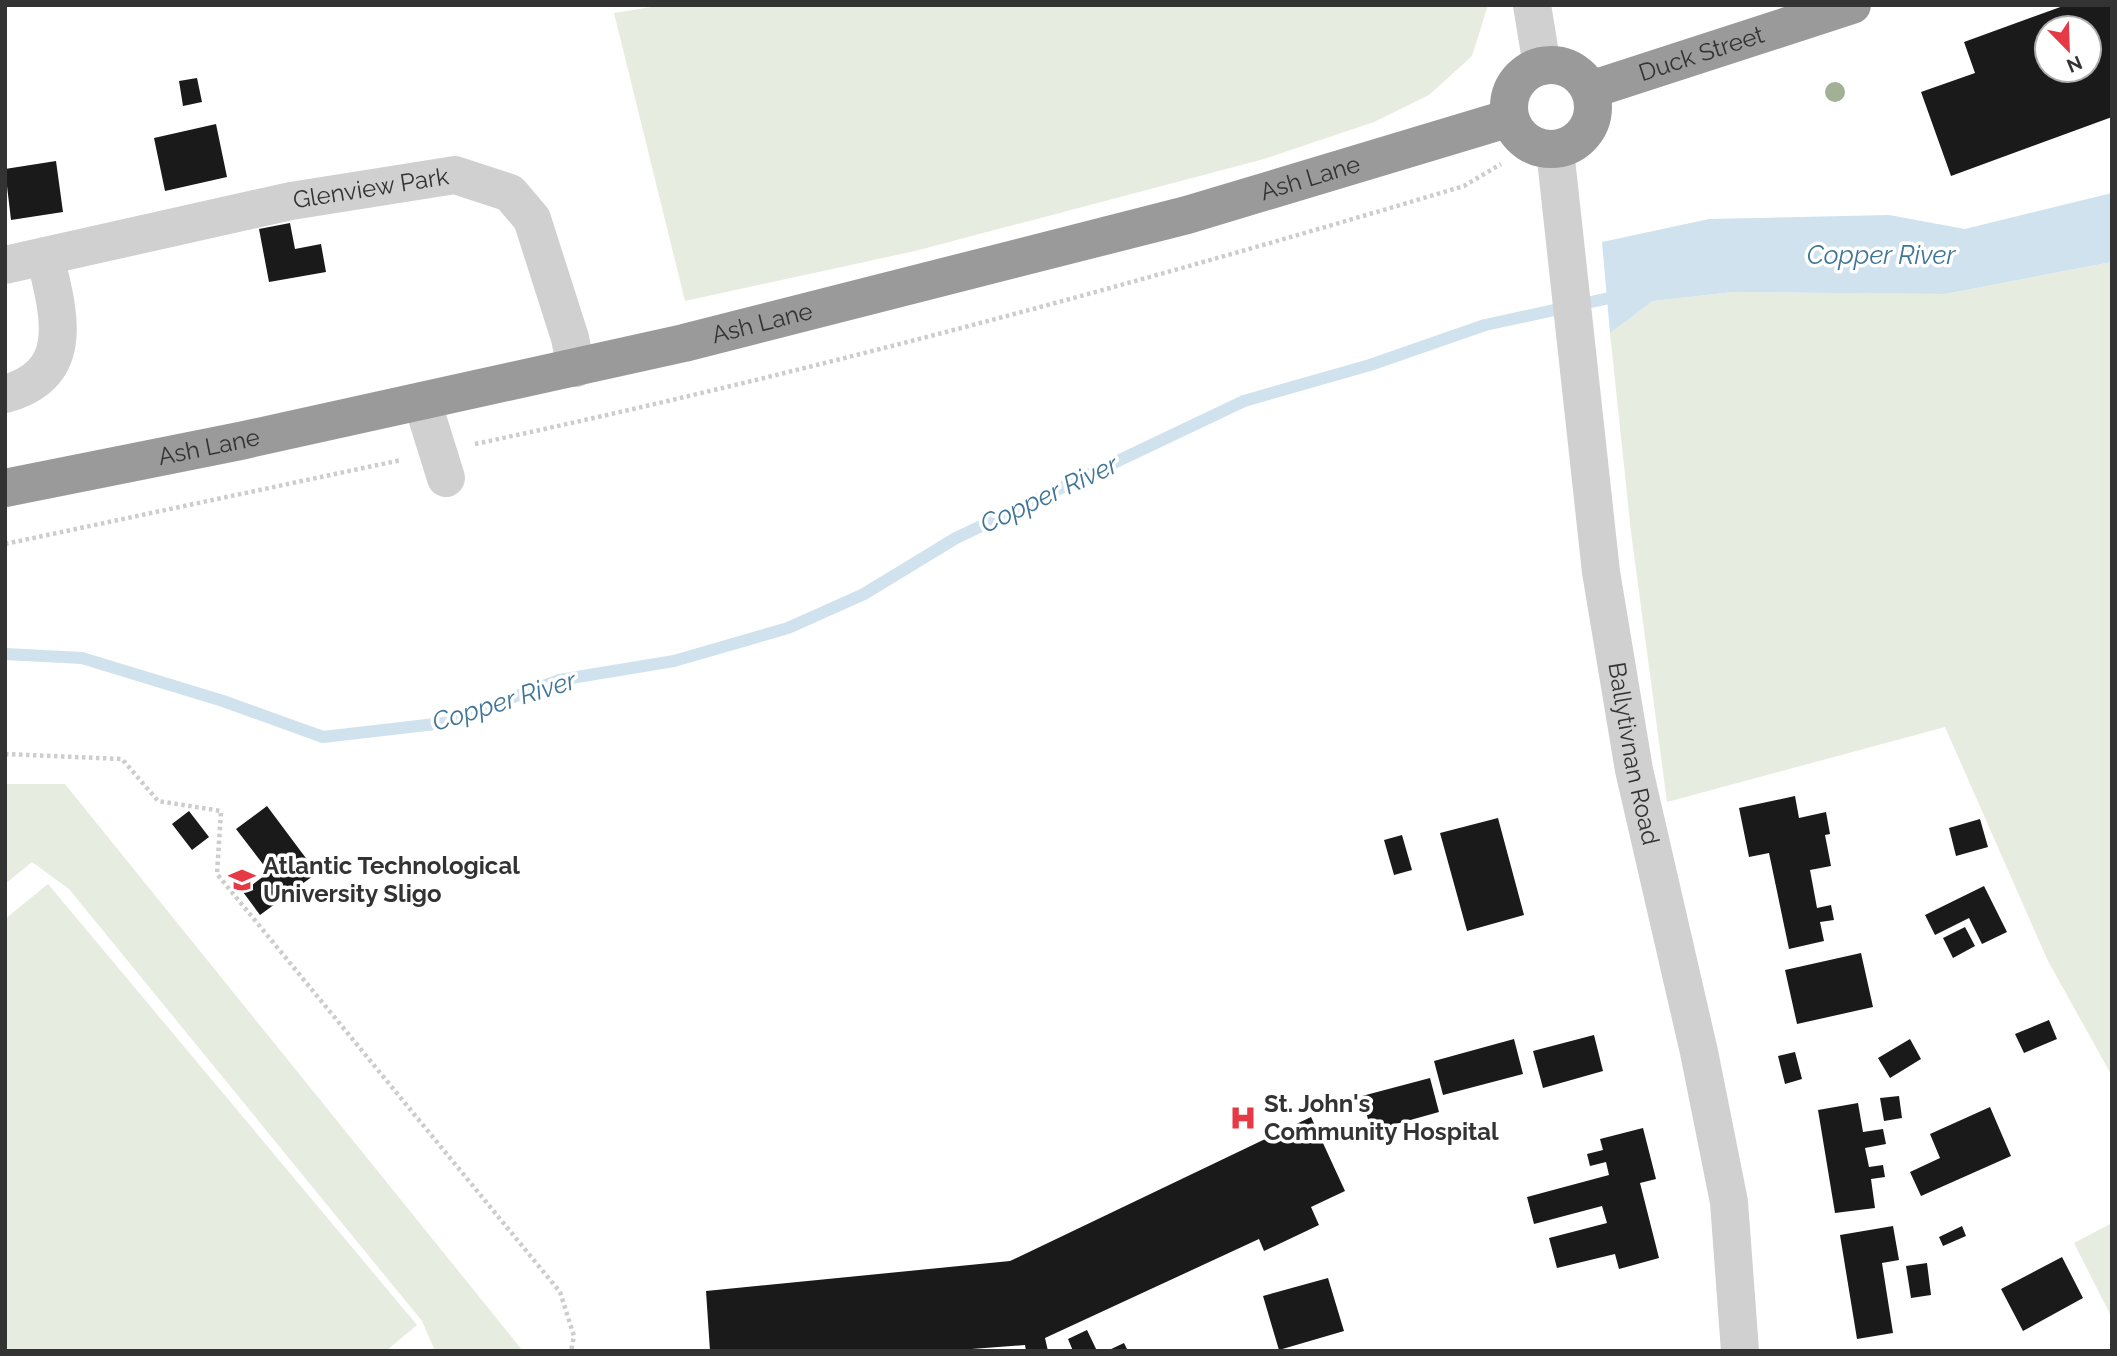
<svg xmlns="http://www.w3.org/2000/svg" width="2117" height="1356" viewBox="0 0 2117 1356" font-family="Raleway,sans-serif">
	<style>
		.green { fill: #e6ecdf }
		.water { fill: #cfe2ee }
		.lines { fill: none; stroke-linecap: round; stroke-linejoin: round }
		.stream { stroke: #cfe2ee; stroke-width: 12 }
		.building { fill: #1a1a1a; fill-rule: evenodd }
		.path { stroke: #cdcdcd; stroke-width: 4.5; stroke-dasharray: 3.5 3.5; stroke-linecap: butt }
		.minor { stroke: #d0d0d0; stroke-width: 38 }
		.highway { stroke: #9a9a9a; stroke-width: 38 }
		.tree { fill: #a2b095 }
		.labels { text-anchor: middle; stroke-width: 7; stroke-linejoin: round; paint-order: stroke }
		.street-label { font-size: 24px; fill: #333; stroke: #fff }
		.poi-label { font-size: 24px; font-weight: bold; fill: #333; stroke: #fff; text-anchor: start }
		.water-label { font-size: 26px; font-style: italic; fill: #3f7597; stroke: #fff }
	</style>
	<rect width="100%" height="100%" fill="#fff"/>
	<path class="green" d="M664 5H1488L1472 56 1429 95 1374 122 1264 159 915 251 685 301 614 13Z
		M2112 262V1076L2048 961 1945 727 1667 802 1631 532 1610 333 1653 301 1733 292 1945 294Z
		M5 784H65L523 1351H435L422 1321 69 889 32 862 5 884Z
		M48 884 417 1325 386 1351H5V919Z
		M2112 1223V1318L2074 1243Z"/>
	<path class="water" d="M2112 193V262L1945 294 1733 292 1653 301 1610 333 1602 242 1709 219 1889 215 1965 229Z"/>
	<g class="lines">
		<path class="stream" d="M5 654 82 658 223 701 323 737 444 723 559 680 674 661 788 628 864 594 956 538 1244 401 1370 365 1485 325 1623 295"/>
	</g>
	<path class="building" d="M2066 5H2112V117L1951 176 1921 92 1975 73 1964 42ZM2047 28H2089V70H2047Z
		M197 78 202 102 183 106 179 81Z
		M216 124 227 177 165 191 154 138Z
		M56 161 63 212 11 220 5 169Z
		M290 223 295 249 321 244 326 272 269 282 259 229Z
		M1795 796 1799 818 1826 812 1830 834 1825 835 1831 866 1810 870 1817 908 1831 905 1834 920 1820 922 1824 941 1789 949 1769 853 1749 857 1739 808Z
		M267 806 317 873 260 915 243 892 269 872 236 829Z
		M189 811 209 837 192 850 172 824Z
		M1498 818 1524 915 1467 931 1440 833Z
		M1980 819 1988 847 1956 856 1949 828Z
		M1402 835 1412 870 1394 875 1384 840Z
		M1984 886 2007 932 1982 944 1969 918 1935 935 1925 915Z
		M1965 927 1975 946 1953 958 1943 938Z
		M1861 953 1873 1007 1797 1024 1785 970Z
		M2049 1020 2057 1039 2024 1053 2015 1034Z
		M1594 1035 1603 1071 1543 1088 1533 1051Z
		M1514 1039 1523 1074 1443 1095 1434 1061Z
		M1910 1039 1921 1059 1890 1078 1878 1058Z
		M1795 1052 1802 1079 1785 1084 1778 1056Z
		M1430 1078 1439 1112 1371 1131 1362 1096Z
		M1899 1096 1902 1118 1884 1121 1880 1098Z
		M1858 1103 1863 1132 1883 1129 1886 1144 1865 1148 1869 1167 1883 1165 1885 1177 1871 1179 1875 1208 1835 1213 1818 1110Z
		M1990 1107 2011 1156 1921 1196 1910 1172 1940 1158 1930 1134Z
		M1311 1117 1345 1191 1311 1207 1319 1225 1264 1251 1259 1239 1045 1338 1048 1351H1026L1025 1345 945 1351H710L706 1291 1010 1261Z
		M1643 1128 1656 1179 1640 1183 1659 1258 1619 1269 1615 1254 1557 1268 1549 1238 1607 1223 1602 1206 1534 1224 1527 1197 1609 1175 1606 1162 1590 1166 1587 1154 1603 1150 1600 1139Z
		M1893 1226 1899 1260 1882 1263 1893 1333 1857 1339 1840 1235Z
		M1962 1226 1966 1236 1943 1246 1939 1237Z
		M2062 1257 2083 1298 2023 1331 2001 1289Z
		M1927 1263 1931 1295 1911 1298 1906 1266Z
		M1328 1278 1344 1331 1279 1350 1263 1296Z
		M1087 1330 1097 1351H1073L1068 1339Z
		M1124 1343 1128 1351H1107Z"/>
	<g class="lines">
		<path class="path" d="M475 444C809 373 1137 284 1464 186L1501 164
			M5 544 401 460
			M5 754 122 759 158 801 221 811 217 874 560 1292 574 1336 571 1351"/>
		<g class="minor">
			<path d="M1532 5 1542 66"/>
			<path id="s1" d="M1555 150 1601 572 1634 770 1699 1052 1729 1202 1740 1351"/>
			<path id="s2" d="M5 265 291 201 455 175 510 193 532 219 570 338 576 368"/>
			<path d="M5 394C77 374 59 314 45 256"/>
			<path d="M422 401 446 478"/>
		</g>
		<g class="highway">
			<circle cx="1551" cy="107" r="42"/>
			<path id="s3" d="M1590 90 1852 5"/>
			<path id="s4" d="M5 488 240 441 684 343 1187 215 1510 118"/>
		</g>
	</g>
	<circle class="tree" cx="1835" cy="92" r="10"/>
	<defs>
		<g id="university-bare" transform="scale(2.1)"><path d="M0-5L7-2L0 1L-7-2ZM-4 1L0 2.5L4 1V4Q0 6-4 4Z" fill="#e63946" stroke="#fff" stroke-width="2.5" paint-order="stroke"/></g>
		<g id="hospital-bare" transform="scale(2.1)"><path d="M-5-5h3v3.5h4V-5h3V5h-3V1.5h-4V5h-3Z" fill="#e63946" stroke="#fff" stroke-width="2.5" paint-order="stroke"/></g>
	</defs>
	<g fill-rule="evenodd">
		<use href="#university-bare" x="242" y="880"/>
		<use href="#hospital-bare" x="1243" y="1118"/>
	</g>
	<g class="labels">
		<g class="street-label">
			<text dy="8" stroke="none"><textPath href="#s3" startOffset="117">Duck Street</textPath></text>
			<text dy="8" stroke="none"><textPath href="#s4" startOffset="1342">Ash Lane</textPath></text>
			<text dy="8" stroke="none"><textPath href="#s2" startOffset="374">Glenview Park</textPath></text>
			<text dy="8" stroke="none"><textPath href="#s4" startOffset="775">Ash Lane</textPath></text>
			<text dy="8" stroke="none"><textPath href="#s4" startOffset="208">Ash Lane</textPath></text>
			<text dy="8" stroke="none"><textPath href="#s1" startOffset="609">Ballytivnan Road</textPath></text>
		</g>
		<g class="poi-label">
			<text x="263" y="874">Atlantic Technological<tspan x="263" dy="28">University Sligo</tspan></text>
			<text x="1264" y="1112">St. John's<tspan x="1264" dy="28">Community Hospital</tspan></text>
		</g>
		<g class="water-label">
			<text x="1881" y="264">Copper River</text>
			<text transform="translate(1049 494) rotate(-25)" y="9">Copper River</text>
			<text transform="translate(504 701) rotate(-17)" y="9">Copper River</text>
		</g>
	</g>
	<rect width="2117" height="1356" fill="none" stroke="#333333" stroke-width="14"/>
	<g transform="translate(2068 49) rotate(157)"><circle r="33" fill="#ffffff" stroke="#adadad" stroke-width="2"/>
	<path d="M0-5L12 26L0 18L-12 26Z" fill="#e63946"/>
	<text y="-10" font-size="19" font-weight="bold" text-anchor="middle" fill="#333333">N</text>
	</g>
</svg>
